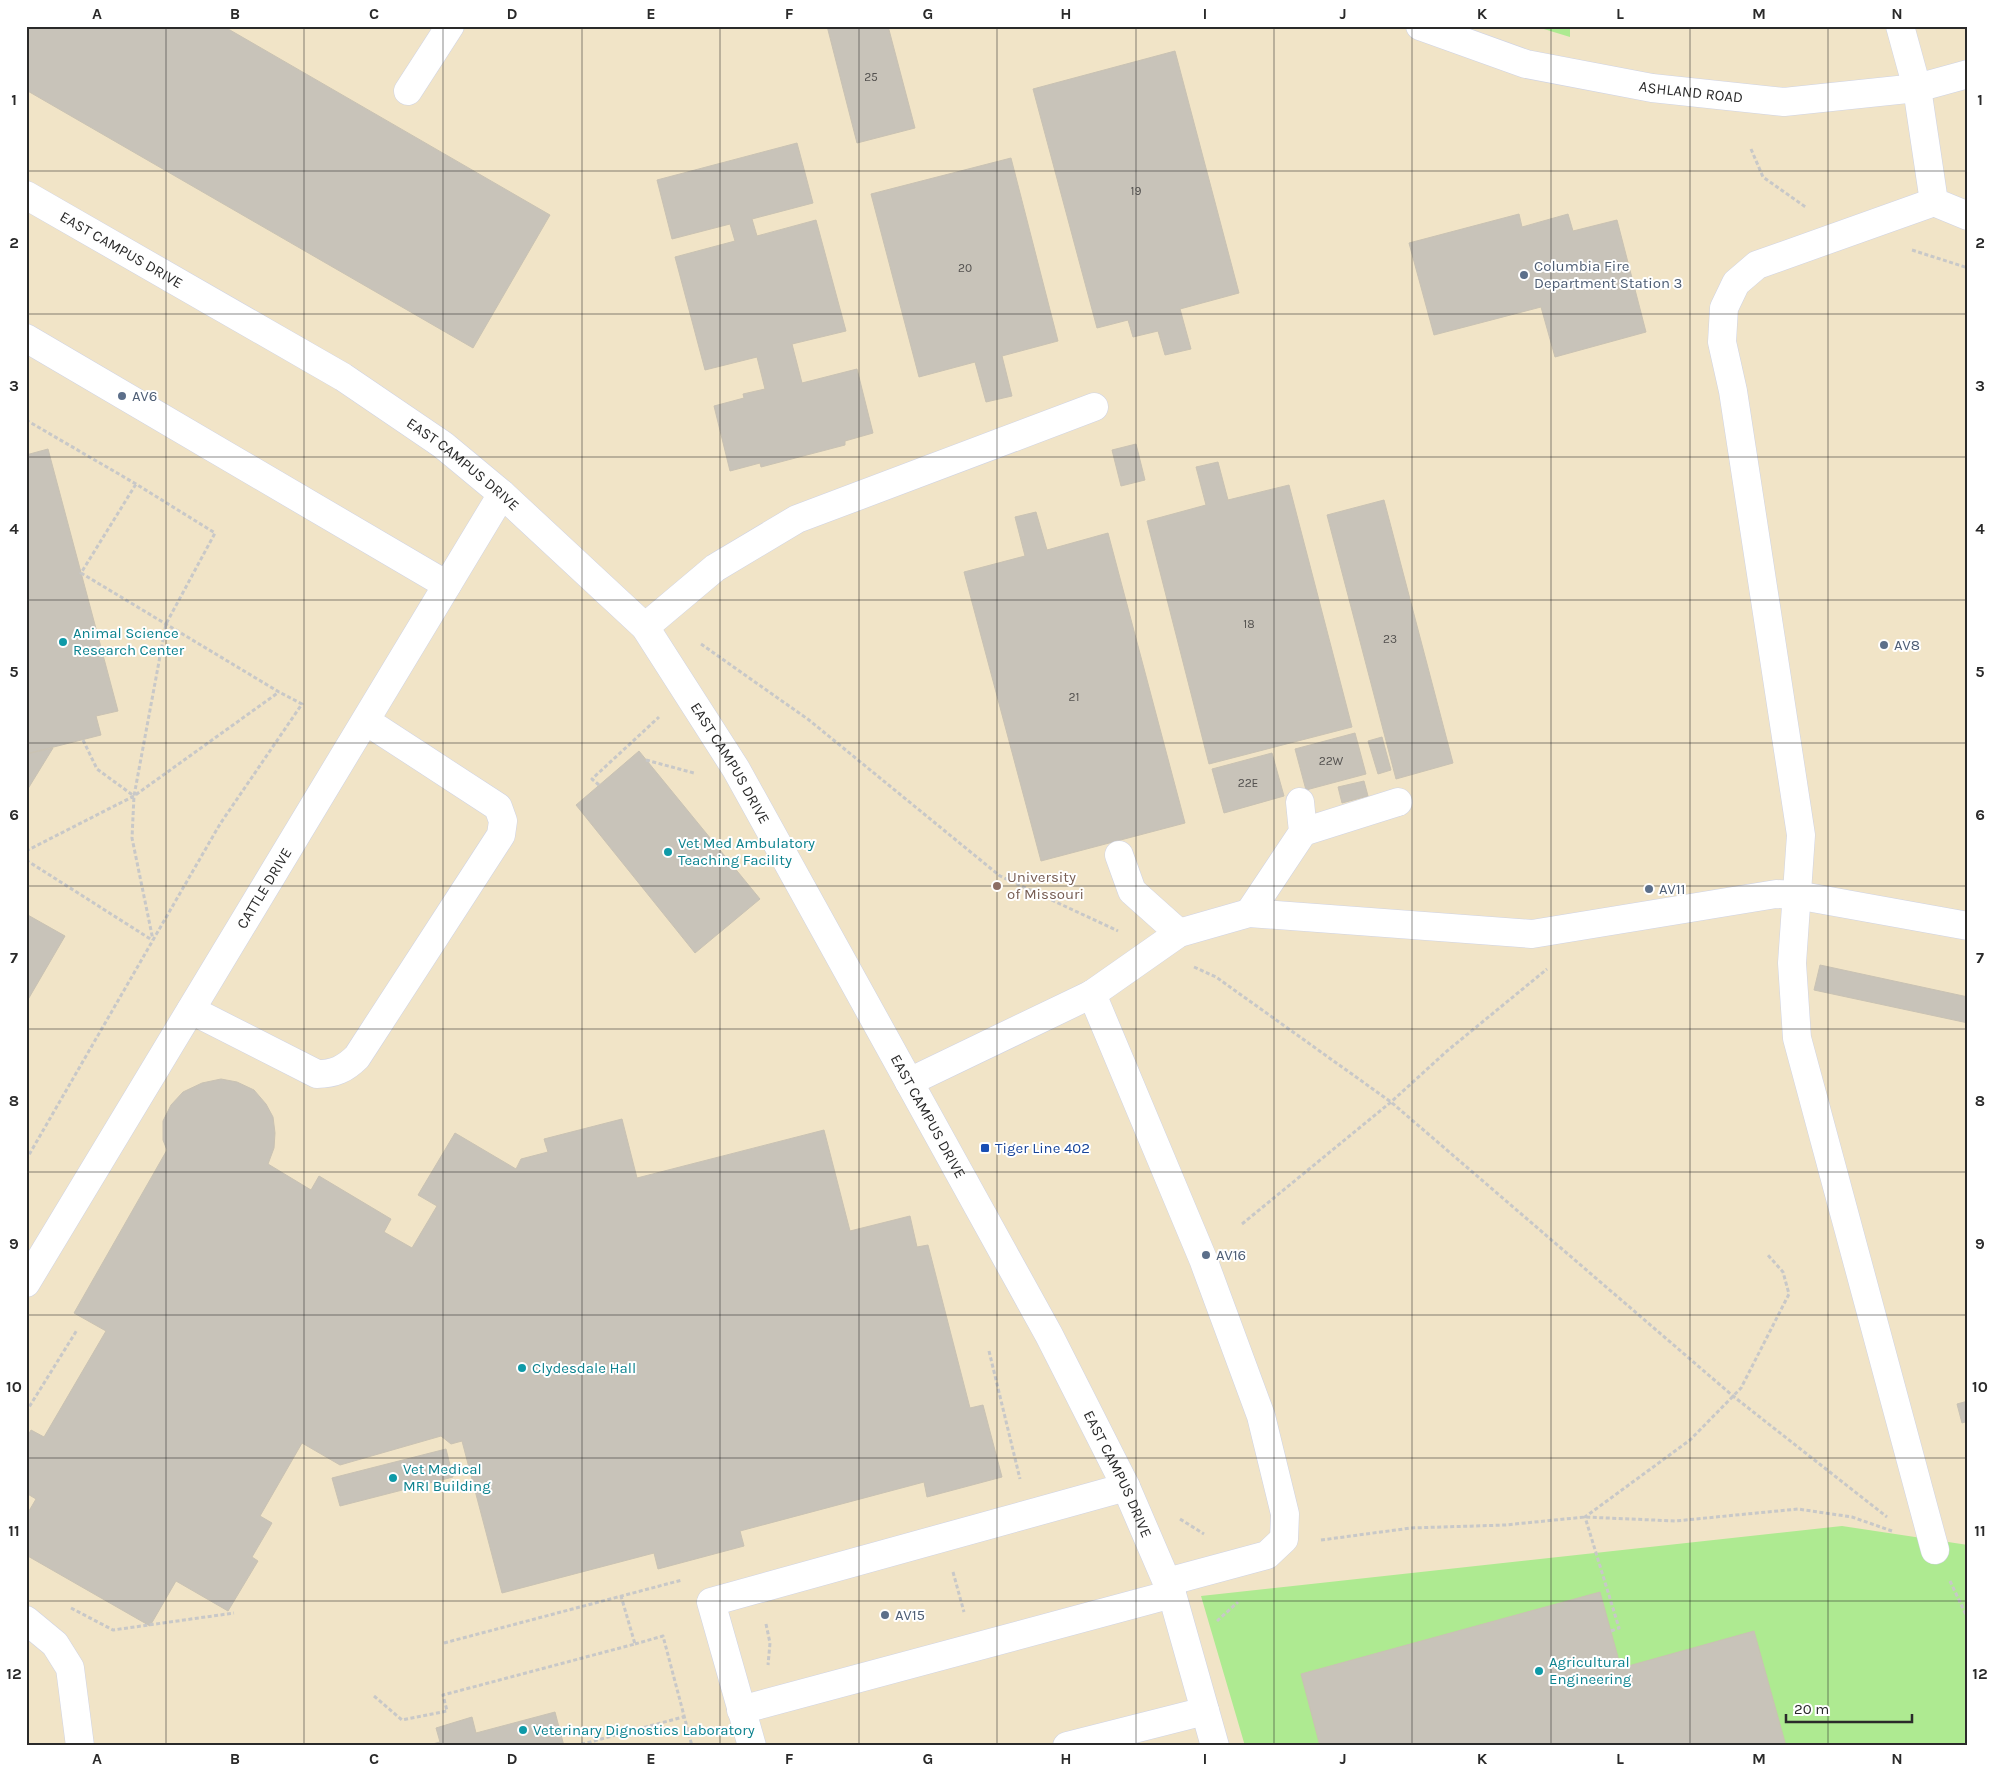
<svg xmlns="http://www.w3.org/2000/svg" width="1994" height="1772" viewBox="0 0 1994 1772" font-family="Karla,sans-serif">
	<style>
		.education { fill: #f1e4c7 }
		.green { fill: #aeea91 }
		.building { fill: #c8c3b9; stroke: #c9c2b3 }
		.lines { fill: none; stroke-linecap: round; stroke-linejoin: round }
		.minor-casing { stroke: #cfd3e4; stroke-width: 29 }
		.path { stroke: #c8c8c8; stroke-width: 3; stroke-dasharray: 4 2.5; stroke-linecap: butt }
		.minor { stroke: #fff; stroke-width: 28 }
		.grid { fill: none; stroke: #2a2a2a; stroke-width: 1; stroke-opacity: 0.55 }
		.service-dot { fill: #5c6f8a; stroke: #fff; stroke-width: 2 }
		.culture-dot { fill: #0f9aa8; stroke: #fff; stroke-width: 2 }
		.education-dot { fill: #8d6e63; stroke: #fff; stroke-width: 2 }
		.transit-dot { fill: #1a4fb4; stroke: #fff; stroke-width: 2 }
		.labels { text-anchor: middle; stroke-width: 4; stroke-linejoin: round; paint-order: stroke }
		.number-label { font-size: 12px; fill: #52504e }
		.street-label { font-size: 15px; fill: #2a2a2a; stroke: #fff }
		.service-label { font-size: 15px; fill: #4e5e75; stroke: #fff; text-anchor: start }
		.culture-label { font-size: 15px; fill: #0d838f; stroke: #fff; text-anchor: start }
		.education-label { font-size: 15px; fill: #785e54; stroke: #fff; text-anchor: start }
		.transit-label { font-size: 15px; fill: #164399; stroke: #fff; text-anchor: start }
		.neatline { fill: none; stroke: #2a2a2a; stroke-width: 2 }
		.grid-label { font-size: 16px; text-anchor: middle; font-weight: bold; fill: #2a2a2a }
	</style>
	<rect width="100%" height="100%" fill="#ede5da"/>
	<path class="education" d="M26 26H1968V1746H26Z"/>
	<path class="green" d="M1534 26H1570V37Z
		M1842 1526 1968 1545V1746H1245L1201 1596Z"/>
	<path class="building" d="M26 26H223L550 215 473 348 26 90Z
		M827 26H888L915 128 857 143Z
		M1175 51 1239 293 1180 309 1191 349 1165 355 1158 331 1133 337 1128 320 1097 328 1033 89Z
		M797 143 813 203 752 219 757 236 816 220 846 331 792 344 802 383 857 369 873 433 845 441V445L761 467 760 463 730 471 714 406 744 398 743 394 765 389 757 357 705 370 675 257 735 241 730 224 672 239 657 180Z
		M1011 158 1058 341 1002 356 1012 396 986 402 975 362 919 377 871 194Z
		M1519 214 1522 227 1568 214 1573 231 1617 220 1646 332 1555 357 1541 307 1434 335 1409 243Z
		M1136 444 1145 480 1121 486 1112 450Z
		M48 449 118 711 96 716 101 735 26 754V455Z
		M1218 462 1228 500 1289 485 1352 727 1209 764 1147 521 1206 505 1196 467Z
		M1384 500 1453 763 1396 779 1327 515Z
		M1036 512 1047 550 1108 533 1185 823 1041 861 964 572 1025 556 1015 517Z
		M1355 733 1366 774 1306 790 1295 749Z
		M1382 737 1391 770 1378 774 1368 741Z
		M53 748 26 792V754Z
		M639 751 760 899 695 953 576 805Z
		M1272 753 1284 796 1224 813 1212 769Z
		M1364 781 1368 796 1342 803 1338 787Z
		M26 914 65 936 26 1003Z
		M1820 965 1968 997V1023L1814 990Z
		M221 1079 237 1082 254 1090 266 1104 273 1117 275 1133 274 1148 268 1164 311 1190 319 1176 391 1219 384 1232 412 1248 437 1206 418 1195 455 1133 516 1169 521 1159 548 1152 544 1139 622 1119 637 1178 824 1130 850 1231 910 1216 917 1247 928 1245 970 1408 983 1405 1002 1477 927 1497 924 1482 740 1531 744 1546 658 1569 654 1553 502 1593 462 1441 451 1444 441 1436 340 1465 302 1443 260 1516 272 1523 252 1557 258 1561 228 1611 176 1581 150 1626 26 1555V1516L36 1499 26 1493V1439L31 1430 44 1437 106 1331 74 1313 167 1150 163 1140V1121L171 1105 183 1092 202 1083Z
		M1968 1401V1421L1962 1423 1957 1404Z
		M446 1449 453 1477 340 1506 332 1478Z
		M1600 1592 1621 1668 1754 1631 1786 1746H1320L1301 1674Z
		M555 1712 564 1746H425L440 1742 436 1728 472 1717 476 1733Z"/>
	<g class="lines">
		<g class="minor-casing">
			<g id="minor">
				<path id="s1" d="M1420 26 1526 64 1652 88 1784 102 1917 88 1968 74"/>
				<path d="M1900 26 1917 88 1934 202 1968 216"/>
				<path d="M408 91 450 26"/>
				<path id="s2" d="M26 195 343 377 443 445 502 494 645 627 736 769 1049 1335 1126 1487 1172 1594 1215 1746"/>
				<path d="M1934 202 1757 265 1736 283 1724 308 1722 342 1733 391 1801 835 1792 963 1797 1038 1935 1550"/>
				<path d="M26 338 447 585"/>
				<path d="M645 627 715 568 797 519 1094 407"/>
				<path d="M1303 832 1398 802"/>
				<path d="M1119 855 1132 891 1179 933"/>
				<path d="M1249 913 1303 832 1300 802"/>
				<path d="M1092 994 1203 1259 1261 1416 1285 1514 1284 1539 1267 1555 1167 1582"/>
				<path d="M191 1010 317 1074C334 1074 345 1069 357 1057L501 835 503 821 498 807 366 721"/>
				<path d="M909 1082 1092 994 1179 933 1249 913 1532 934 1776 894 1796 895 1968 926"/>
				<path id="s3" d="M26 1283 502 494"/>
				<path d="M26 1620 55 1644 70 1668 80 1746"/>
				<path d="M741 1710 1172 1594"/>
				<path d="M752 1746 711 1602 1126 1487"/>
				<path d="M1067 1746 1205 1711"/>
			</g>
		</g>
		<path class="path" d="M1751 149 1763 177 1807 208
			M1912 250 1968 268
			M26 420 136 484 215 533 166 624 134 796 132 838 153 940
			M701 644 809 720 1000 876 1118 931
			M83 740 97 769 134 796
			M646 760 694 773
			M599 785 592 779 659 717
			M26 851 134 796 279 692
			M26 860 152 940
			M1194 967 1216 977 1391 1102 1733 1396 1887 1517
			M26 1160 220 824 302 704 279 692 81 573 136 484
			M1242 1224 1391 1102 1447 1051 1547 969
			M989 1351 1020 1479
			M26 1412 77 1330
			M1180 1519 1204 1534
			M1321 1540 1411 1528 1505 1525 1585 1517 1675 1521 1798 1509 1852 1517 1892 1531
			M953 1572 964 1612
			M1950 1581 1968 1619
			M71 1608 113 1630 234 1613
			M1217 1621 1238 1602
			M766 1624 770 1643 768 1665
			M1611 1631 1619 1628 1585 1517 1690 1440 1741 1388 1789 1294 1783 1272 1767 1254
			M444 1643 682 1580
			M635 1644 663 1636 692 1746
			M374 1696 402 1720 447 1711 443 1695 635 1644 621 1596
			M575 1746 683 1717"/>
		<use href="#minor" class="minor"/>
	</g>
	<path class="grid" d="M166 26V1746M304 26V1746M443 26V1746M582 26V1746M720 26V1746M859 26V1746M997 26V1746M1136 26V1746M1274 26V1746M1412 26V1746M1551 26V1746M1690 26V1746M1828 26V1746M26 171H1968M26 314H1968M26 457H1968M26 600H1968M26 743H1968M26 886H1968M26 1029H1968M26 1172H1968M26 1315H1968M26 1458H1968M26 1601H1968"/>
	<g class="service-dot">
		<circle cx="1524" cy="275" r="5"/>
		<circle cx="122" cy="396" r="5"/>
		<circle cx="1884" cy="645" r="5"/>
		<circle cx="1649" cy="889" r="5"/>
		<circle cx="1206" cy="1255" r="5"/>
		<circle cx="885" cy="1615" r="5"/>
	</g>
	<g class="culture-dot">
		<circle cx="63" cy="642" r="5"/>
		<circle cx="668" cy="852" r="5"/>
		<circle cx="522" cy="1368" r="5"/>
		<circle cx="393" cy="1478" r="5"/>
		<circle cx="1539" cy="1671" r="5"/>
		<circle cx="523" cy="1730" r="5"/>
	</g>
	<circle class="education-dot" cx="997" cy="886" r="5"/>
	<rect class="transit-dot" x="980" y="1143" width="10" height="10" rx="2.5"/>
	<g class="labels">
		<g class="number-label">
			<text x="871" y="81">25</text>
			<text x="1136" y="195">19</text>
			<text x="965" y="272">20</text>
			<text x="1249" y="628">18</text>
			<text x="1390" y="643">23</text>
			<text x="1074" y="701">21</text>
			<text x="1331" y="765">22W</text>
			<text x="1248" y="787">22E</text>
		</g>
		<g class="street-label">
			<text dy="5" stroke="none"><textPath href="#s1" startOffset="280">ASHLAND ROAD</textPath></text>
			<text dy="5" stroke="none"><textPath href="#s2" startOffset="110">EAST CAMPUS DRIVE</textPath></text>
			<text dy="5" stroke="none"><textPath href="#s2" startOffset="514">EAST CAMPUS DRIVE</textPath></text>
			<text dy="5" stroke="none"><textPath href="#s2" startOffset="919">EAST CAMPUS DRIVE</textPath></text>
			<text dy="5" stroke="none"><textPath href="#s3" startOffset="461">CATTLE DRIVE</textPath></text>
			<text dy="5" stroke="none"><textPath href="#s2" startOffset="1324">EAST CAMPUS DRIVE</textPath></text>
			<text dy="5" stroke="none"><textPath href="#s2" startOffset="1729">EAST CAMPUS DRIVE</textPath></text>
		</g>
		<g class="service-label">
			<text x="1534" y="271">Columbia Fire<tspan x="1534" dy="17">Department Station 3</tspan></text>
			<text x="132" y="401">AV6</text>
			<text x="1894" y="650">AV8</text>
			<text x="1659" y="894">AV11</text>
			<text x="1216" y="1260">AV16</text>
			<text x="895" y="1620">AV15</text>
		</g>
		<g class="culture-label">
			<text x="73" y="638">Animal Science<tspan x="73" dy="17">Research Center</tspan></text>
			<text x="678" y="848">Vet Med Ambulatory<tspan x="678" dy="17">Teaching Facility</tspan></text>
			<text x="532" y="1373">Clydesdale Hall</text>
			<text x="403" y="1474">Vet Medical<tspan x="403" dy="17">MRI Building</tspan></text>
			<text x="1549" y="1667">Agricultural<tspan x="1549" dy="17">Engineering</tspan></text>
			<text x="533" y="1735">Veterinary Dignostics Laboratory</text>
		</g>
		<g class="education-label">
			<text x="1007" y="882">University<tspan x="1007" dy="17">of Missouri</tspan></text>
		</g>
		<g class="transit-label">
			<text x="995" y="1153">Tiger Line 402</text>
		</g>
	</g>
	<rect width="1994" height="1772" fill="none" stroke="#ffffff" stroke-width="55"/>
	<path d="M1786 1714v8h126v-8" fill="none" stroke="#2a2a2a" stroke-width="2.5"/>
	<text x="1794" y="1714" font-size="15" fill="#2a2a2a" stroke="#ffffff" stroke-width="4" paint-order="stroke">20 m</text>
	<rect x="28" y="28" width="1938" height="1716" class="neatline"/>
	<g class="grid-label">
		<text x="97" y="19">A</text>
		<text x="235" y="19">B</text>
		<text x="374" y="19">C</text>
		<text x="512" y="19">D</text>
		<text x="651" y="19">E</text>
		<text x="789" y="19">F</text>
		<text x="928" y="19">G</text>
		<text x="1066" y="19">H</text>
		<text x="1205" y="19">I</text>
		<text x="1343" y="19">J</text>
		<text x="1482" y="19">K</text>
		<text x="1620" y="19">L</text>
		<text x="1759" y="19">M</text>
		<text x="1897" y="19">N</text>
		<text x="14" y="105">1</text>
		<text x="1980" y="105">1</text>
		<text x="14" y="248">2</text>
		<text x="1980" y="248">2</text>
		<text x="14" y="391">3</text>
		<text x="1980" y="391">3</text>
		<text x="14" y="534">4</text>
		<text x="1980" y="534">4</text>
		<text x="14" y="677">5</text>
		<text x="1980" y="677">5</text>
		<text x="14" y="820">6</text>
		<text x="1980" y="820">6</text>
		<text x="14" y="963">7</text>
		<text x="1980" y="963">7</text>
		<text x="14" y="1106">8</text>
		<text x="1980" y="1106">8</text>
		<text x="14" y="1249">9</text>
		<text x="1980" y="1249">9</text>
		<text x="14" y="1392">10</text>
		<text x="1980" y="1392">10</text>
		<text x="14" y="1536">11</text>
		<text x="1980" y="1536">11</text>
		<text x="14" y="1679">12</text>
		<text x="1980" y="1679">12</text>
		<text x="97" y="1764">A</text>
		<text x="235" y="1764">B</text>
		<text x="374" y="1764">C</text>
		<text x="512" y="1764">D</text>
		<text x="651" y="1764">E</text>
		<text x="789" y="1764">F</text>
		<text x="928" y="1764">G</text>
		<text x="1066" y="1764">H</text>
		<text x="1205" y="1764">I</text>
		<text x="1343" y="1764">J</text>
		<text x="1482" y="1764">K</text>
		<text x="1620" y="1764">L</text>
		<text x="1759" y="1764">M</text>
		<text x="1897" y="1764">N</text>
	</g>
</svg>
